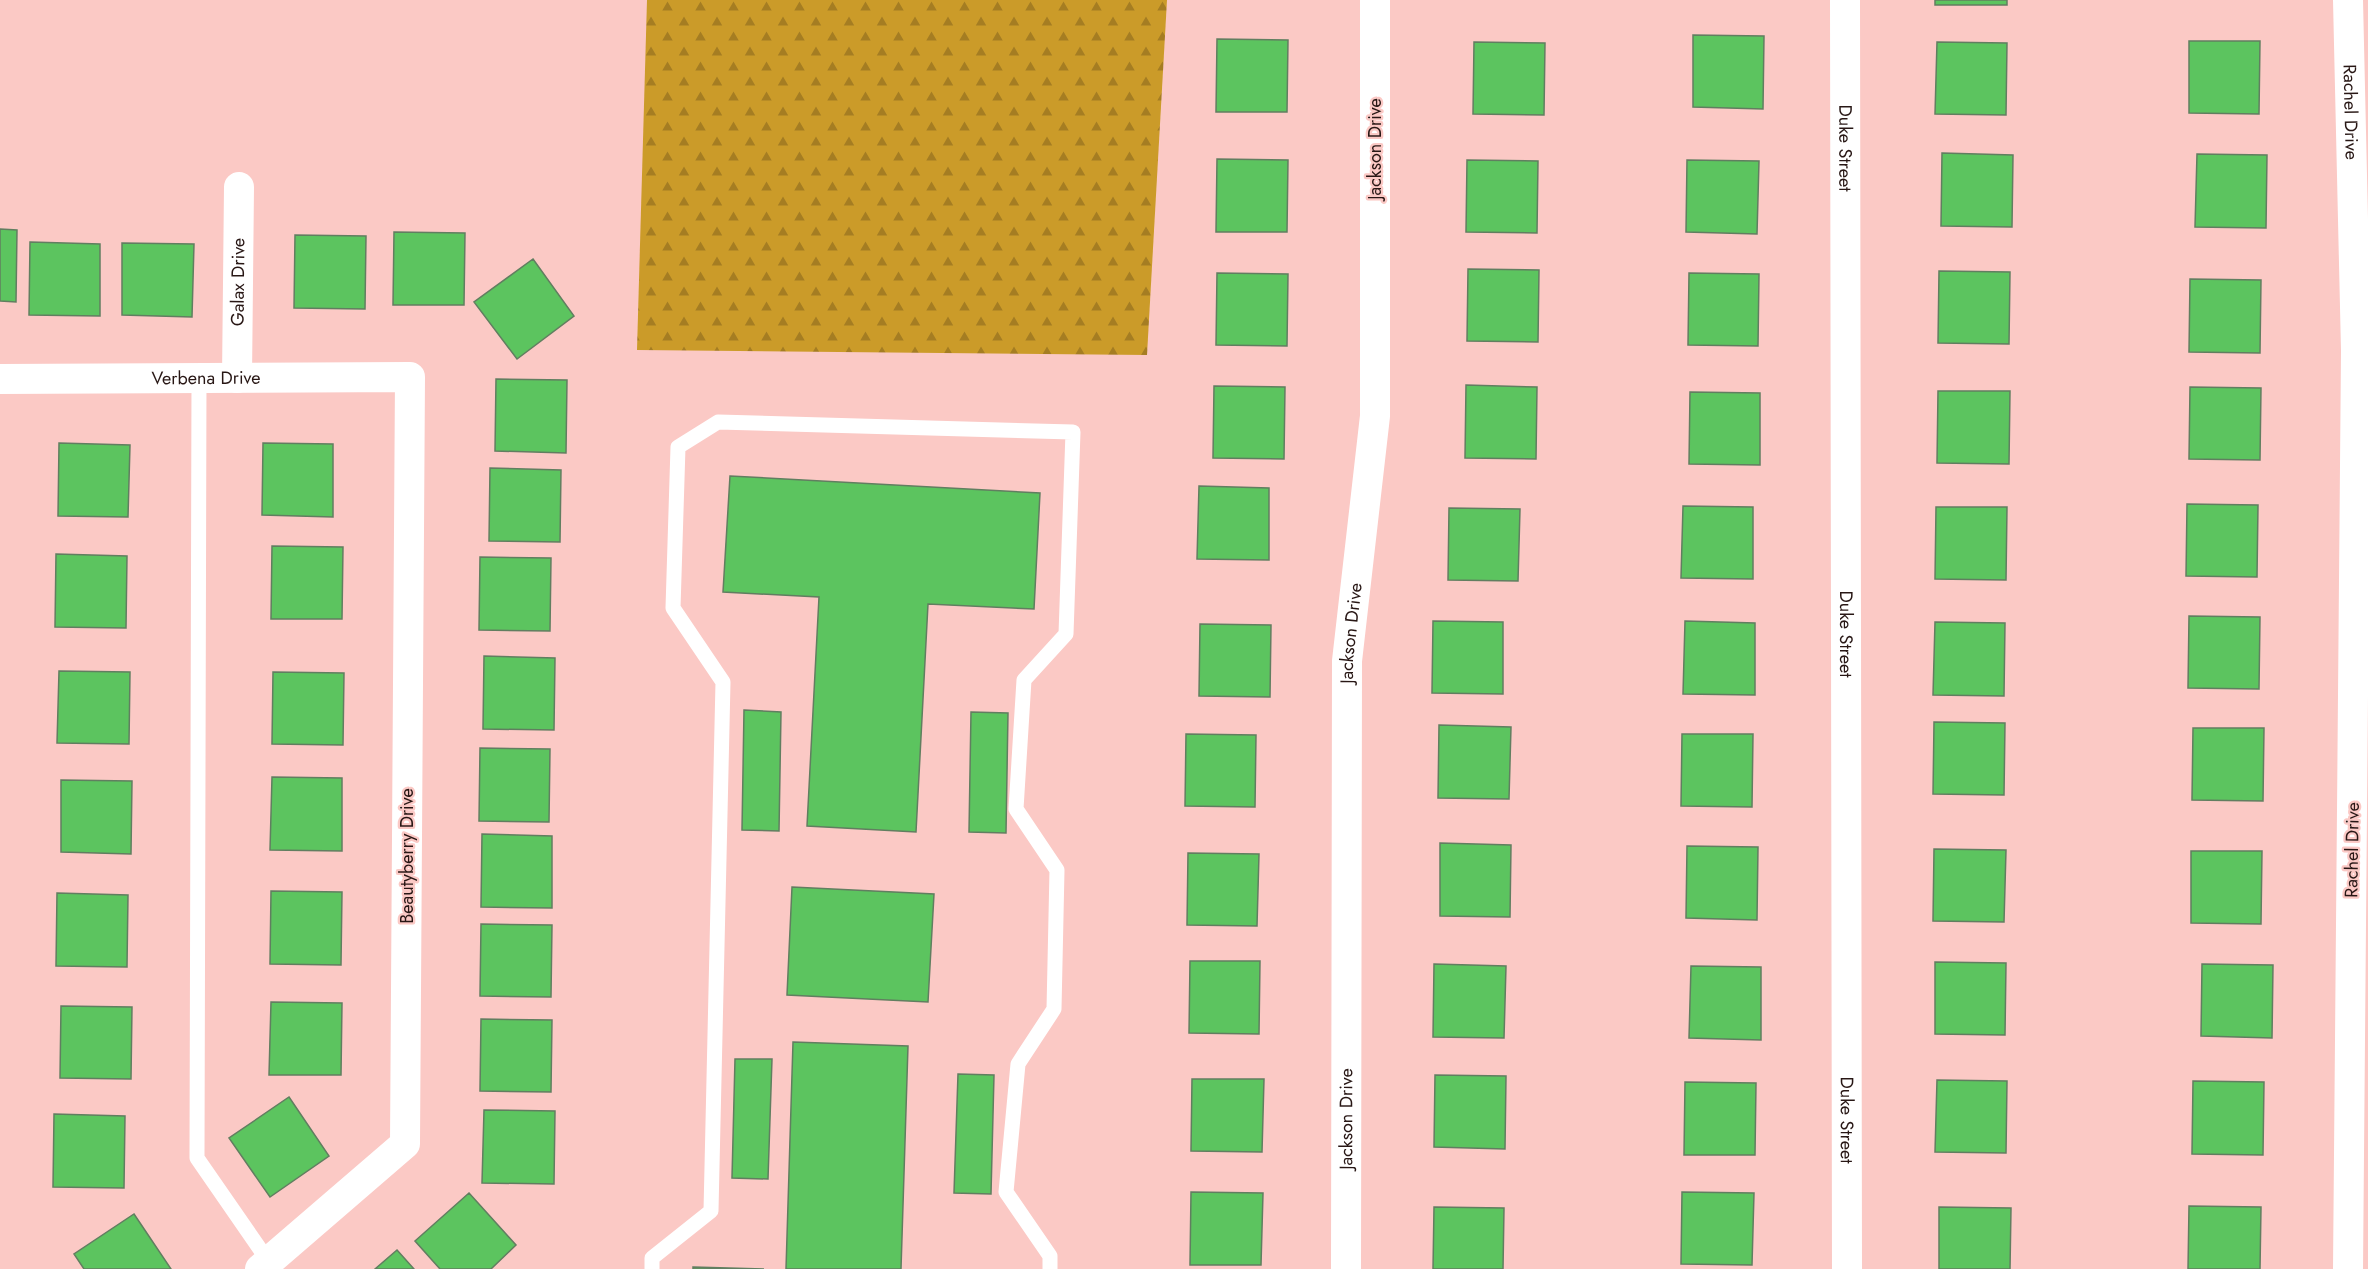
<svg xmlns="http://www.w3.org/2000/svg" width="2368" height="1269" viewBox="0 0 2368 1269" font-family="Jost,sans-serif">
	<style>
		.forest { fill: url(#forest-firs) }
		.building { fill: #5cc45f; stroke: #617e60; stroke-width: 1.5 }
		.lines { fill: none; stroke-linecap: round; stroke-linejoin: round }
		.service { stroke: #fff; stroke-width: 15 }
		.minor { stroke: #fff; stroke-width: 30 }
		.labels { text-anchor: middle; stroke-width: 4.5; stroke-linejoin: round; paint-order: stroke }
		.street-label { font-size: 18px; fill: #281715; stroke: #fbc9c5 }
	</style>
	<defs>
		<pattern id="forest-firs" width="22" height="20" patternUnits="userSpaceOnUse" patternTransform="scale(1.5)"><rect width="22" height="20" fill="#cb9b29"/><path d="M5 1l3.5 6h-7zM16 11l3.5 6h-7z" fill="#a57d22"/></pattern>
	</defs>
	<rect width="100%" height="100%" fill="#fbc9c5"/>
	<path class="forest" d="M647 0H1167L1147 355 637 350Z"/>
	<path class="building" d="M1935 0H2007V5H1935Z
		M1693 35 1764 36 1763 109 1693 107Z
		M1217 39 1288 40 1287 112H1216Z
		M2189 41H2260L2259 114 2189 113Z
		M1474 42 1545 43 1544 115 1473 114Z
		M1937 42 2007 43 2006 115 1935 114Z
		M1942 153 2013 155 2012 227 1941 226Z
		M2197 154 2267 155 2266 228 2195 227Z
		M1217 159 1288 160 1287 232H1216Z
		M1467 160 1538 161 1537 233 1466 232Z
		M1687 160 1759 161 1757 234 1686 232Z
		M0 229 17 230 16 302 0 301Z
		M394 232 465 233 464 305H393Z
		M295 235 366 236 365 309 294 308Z
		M30 242 100 244V316L29 315Z
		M122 243 194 244 192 317 122 315Z
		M533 259 574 316 517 359 474 302Z
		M1468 269 1539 270 1538 342 1467 341Z
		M1939 271 2010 272 2009 344 1938 343Z
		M1217 273 1288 274 1287 346 1216 345Z
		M1689 273 1759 274 1758 346 1688 345Z
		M2190 279 2261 280 2260 353 2189 352Z
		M496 379 567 380 566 453 495 451Z
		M1466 385 1537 387 1536 459 1465 458Z
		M1214 386 1285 387 1284 459 1213 458Z
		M2190 387 2261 388 2260 460 2189 459Z
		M1938 391H2010L2009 464 1937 463Z
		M1690 392 1760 393V465L1689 464Z
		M59 443 130 445 128 517 58 516Z
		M263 443 333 444V517L262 515Z
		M490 468 561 470 560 542 489 541Z
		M730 476 1040 493 1034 609 928 604 916 832 807 826 819 597 723 592Z
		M1199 486 1269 488V560L1197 559Z
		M2187 504 2258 505 2257 577 2186 576Z
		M1683 506 1753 507V579L1681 578Z
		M1936 507H2007L2006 580 1935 579Z
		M1449 508 1520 509 1518 581 1448 580Z
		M272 546 343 547 342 619H271Z
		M56 554 127 556 126 628 55 627Z
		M480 557 551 558 550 631 479 630Z
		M2189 616 2260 617 2259 689 2188 688Z
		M1433 621 1503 622V694L1432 693Z
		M1685 621 1755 623V695L1683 694Z
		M1935 622 2005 623 2004 696 1933 695Z
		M1200 624 1271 625 1270 697 1199 696Z
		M484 656 555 658 554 730 483 729Z
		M59 671 130 672 129 744 57 743Z
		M273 672 344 673 343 745 272 744Z
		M744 710 781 712 779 831 742 830Z
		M971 712 1008 713 1006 833 969 832Z
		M1934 722 2005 723 2004 795 1933 794Z
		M1439 725 1511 727 1509 799 1438 798Z
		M2193 728H2264L2263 801 2192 800Z
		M1186 734 1256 735 1255 807 1185 806Z
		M1682 734H1753L1752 807 1681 806Z
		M480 748 550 749 549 822 479 821Z
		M272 777 342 778V851L270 850Z
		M61 780 132 781 131 854 61 852Z
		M482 834 552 836V908L481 907Z
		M1440 843 1511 845 1510 917 1440 916Z
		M1687 846 1758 847 1757 920 1686 918Z
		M1934 849 2006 850 2004 922 1933 921Z
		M2191 851H2262L2261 924 2191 923Z
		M1188 853 1259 854 1257 926 1187 925Z
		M792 887 934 894 928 1002 787 995Z
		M271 891 342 892 341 965 270 964Z
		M57 893 128 895 127 967 56 966Z
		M481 924 552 925 551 997 480 996Z
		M1190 961H1260L1259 1034 1189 1033Z
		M1935 962 2006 963 2005 1035 1935 1034Z
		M1434 964 1506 966 1504 1038 1433 1037Z
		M2202 964 2273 965 2272 1038 2201 1036Z
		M1691 966 1761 967V1040L1689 1038Z
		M271 1002 342 1003 341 1075H269Z
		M61 1006 132 1007 131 1079 60 1078Z
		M481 1019 552 1020 551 1092 480 1091Z
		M793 1042 908 1046 901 1269H786Z
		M735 1059H772L768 1179 732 1178Z
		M958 1074 994 1075 991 1194 954 1193Z
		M1435 1075 1506 1076 1505 1149 1434 1147Z
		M1192 1079H1264L1262 1152 1191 1151Z
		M1937 1080 2007 1081 2006 1153 1935 1152Z
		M2193 1081 2264 1082 2263 1155 2192 1154Z
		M1685 1082 1756 1083 1755 1155H1684Z
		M289 1097 329 1156 270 1197 229 1138Z
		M484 1110 555 1111 554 1184 482 1183Z
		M54 1114 125 1116 124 1188 53 1187Z
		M1191 1192 1263 1193 1261 1265H1190Z
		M1682 1192 1754 1193 1752 1265 1681 1264Z
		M469 1193 516 1245 491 1269H440L415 1241Z
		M2189 1206 2261 1207 2260 1269H2188Z
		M1434 1207 1504 1208 1503 1269H1433Z
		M1939 1207 2011 1208 2010 1269H1939Z
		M134 1214 171 1269H84L74 1254Z
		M397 1250 414 1269H375Z
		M693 1267 764 1269H693Z"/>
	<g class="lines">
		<path class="service" d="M199 378 197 1158 269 1262
			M652 1269V1258L711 1211 723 682 673 608 678 447 718 422 1073 432 1066 634 1024 680 1016 809 1057 870 1054 1009 1018 1064 1006 1192 1050 1256V1269"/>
		<g class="minor">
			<path id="s1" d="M1845 0 1847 1269"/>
			<path id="s2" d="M2348 0 2356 351 2348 1269"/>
			<path id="s3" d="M237 378 239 187"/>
			<path id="s4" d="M0 379 410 377 405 1144 260 1269"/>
			<path id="s5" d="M1346 1269 1347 661 1375 416V0"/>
		</g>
	</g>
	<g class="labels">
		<g class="street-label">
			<text dy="6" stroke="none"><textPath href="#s2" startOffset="112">Rachel Drive</textPath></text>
			<text transform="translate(1375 149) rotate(-90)" y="6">Jackson Drive</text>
			<text dy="6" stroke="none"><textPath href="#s1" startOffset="148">Duke Street</textPath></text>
			<text dy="6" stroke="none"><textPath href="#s3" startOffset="96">Galax Drive</textPath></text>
			<text dy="6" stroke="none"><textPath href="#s4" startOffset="206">Verbena Drive</textPath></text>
			<text dy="6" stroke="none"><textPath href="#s5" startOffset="636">Jackson Drive</textPath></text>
			<text dy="6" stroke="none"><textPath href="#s1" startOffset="634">Duke Street</textPath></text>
			<text transform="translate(2352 850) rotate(-89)" y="6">Rachel Drive</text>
			<text transform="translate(407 856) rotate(-90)" y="6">Beautyberry Drive</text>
			<text dy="6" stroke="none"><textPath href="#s5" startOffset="150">Jackson Drive</textPath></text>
			<text dy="6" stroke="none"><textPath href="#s1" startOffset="1120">Duke Street</textPath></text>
		</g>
	</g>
</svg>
